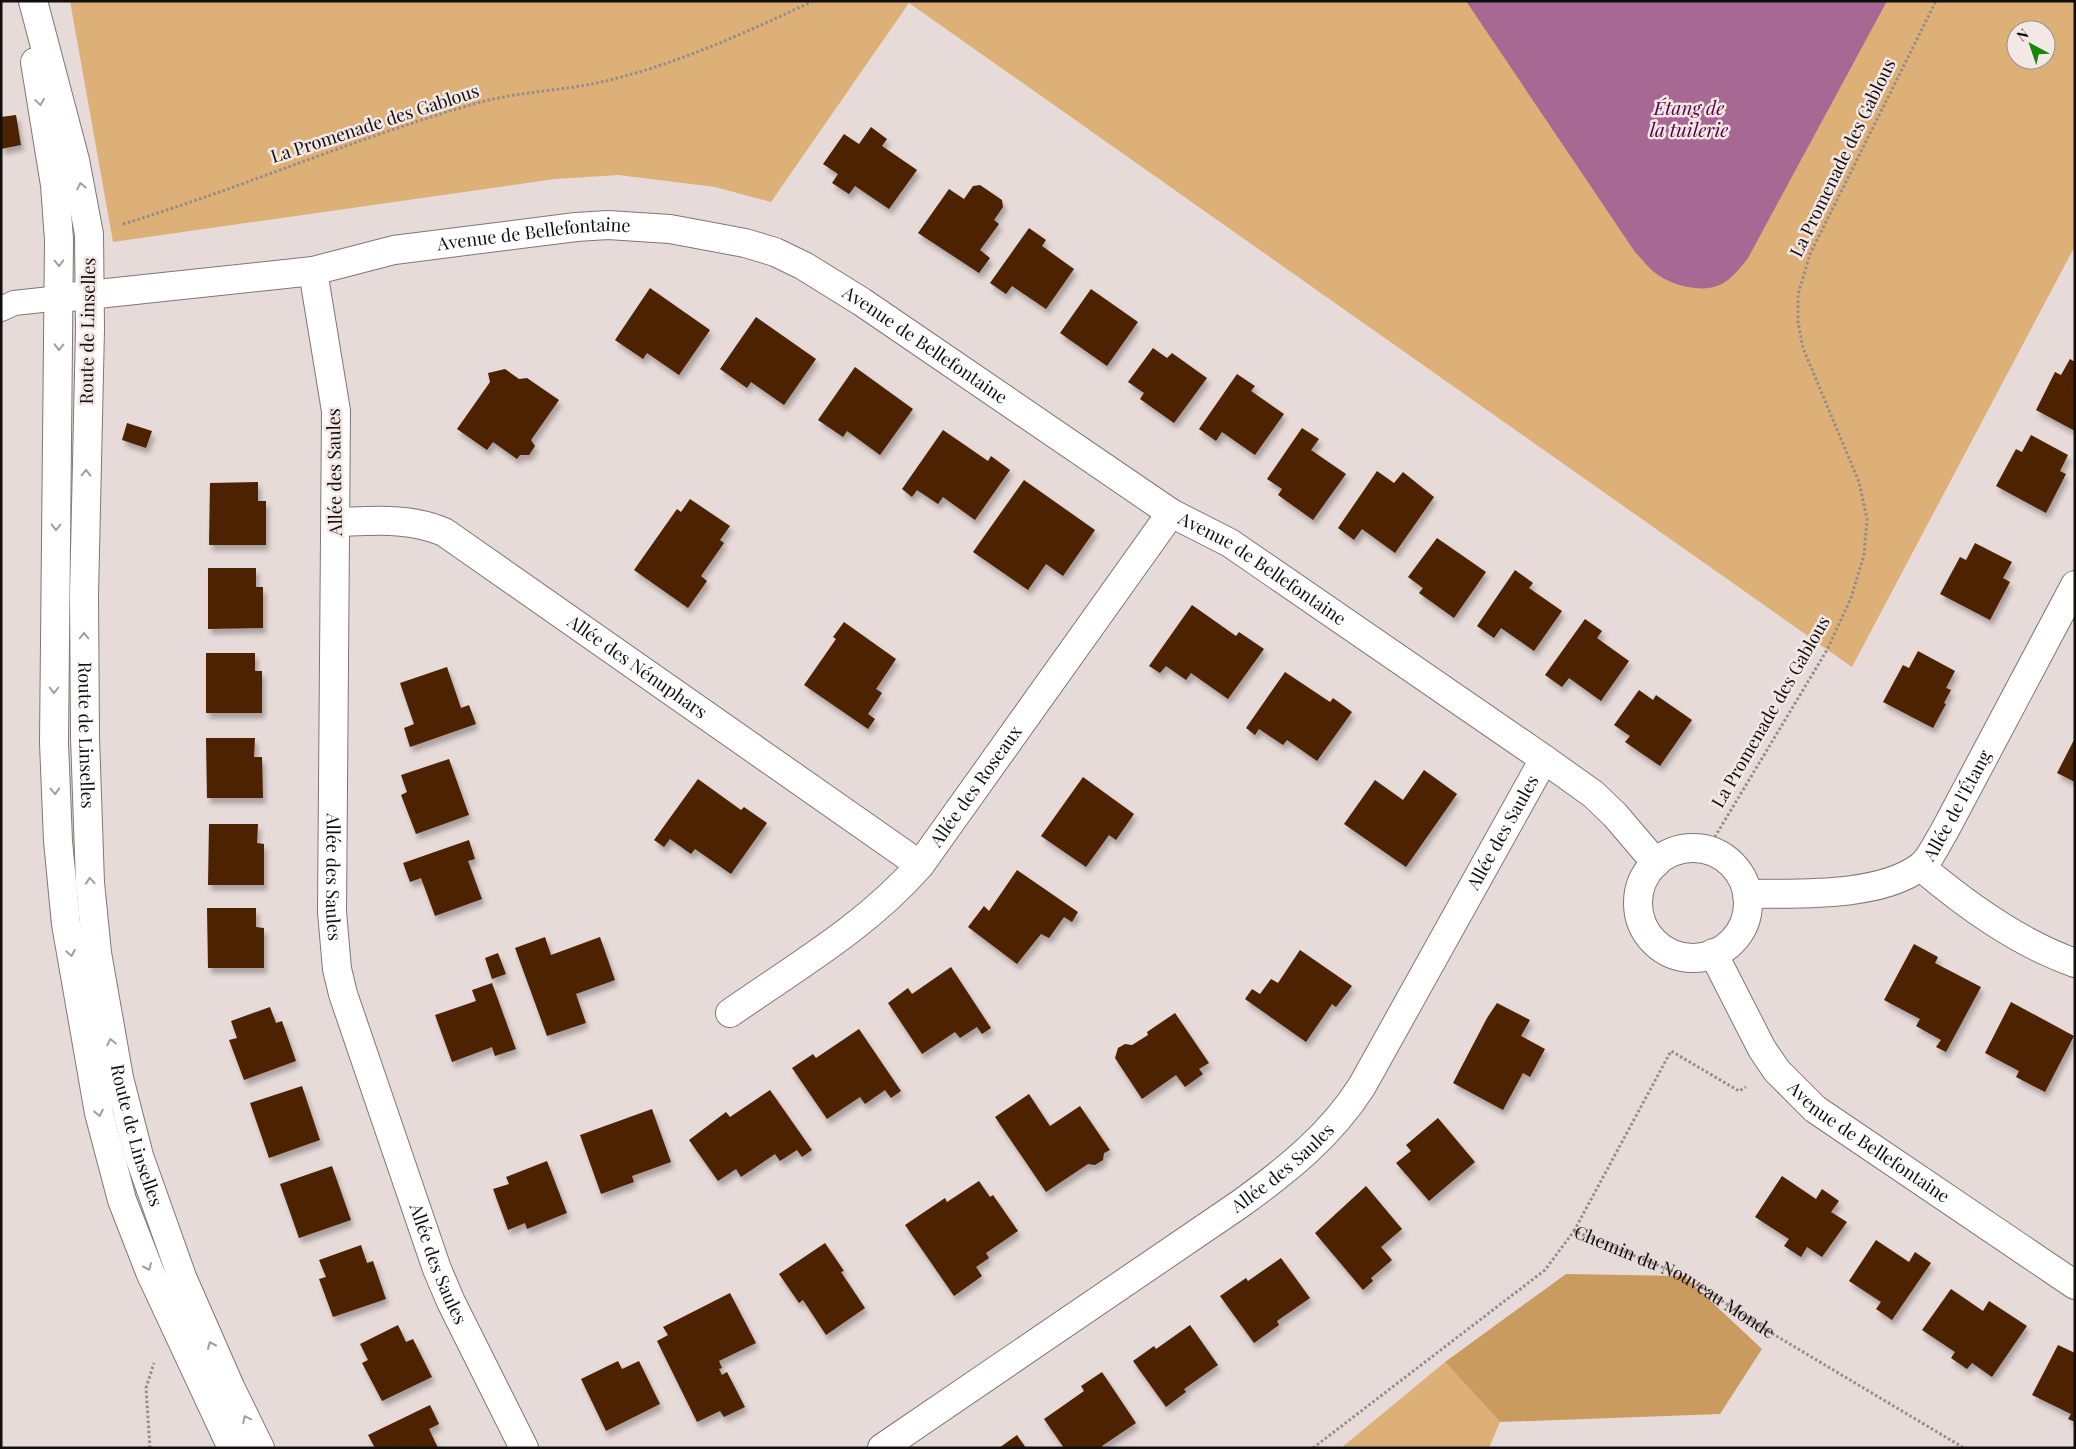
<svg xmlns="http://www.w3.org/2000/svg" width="2076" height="1449" viewBox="0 0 2076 1449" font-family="'Playfair Display',serif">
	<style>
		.green { fill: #ddb077; fill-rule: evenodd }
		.forest { fill: #ca9b5e }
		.water { fill: #a76993 }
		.building { fill: #4d2104; filter: url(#shadow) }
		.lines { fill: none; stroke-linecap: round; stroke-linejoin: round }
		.service-casing { stroke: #817675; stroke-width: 26 }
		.minor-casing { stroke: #817675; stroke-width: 30 }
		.tertiary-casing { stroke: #817675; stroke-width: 30 }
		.path { stroke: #958c8a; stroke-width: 3; stroke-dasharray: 2.5 2.5; stroke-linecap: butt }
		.service { stroke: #fff; stroke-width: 24 }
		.minor { stroke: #fff; stroke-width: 28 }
		.tertiary { stroke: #fff; stroke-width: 28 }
		.oneway { stroke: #a09f9e }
		.labels { text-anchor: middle; stroke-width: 5; stroke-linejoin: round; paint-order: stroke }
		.street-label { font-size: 18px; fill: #120e0d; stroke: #f4e8e6 }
		.water-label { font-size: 19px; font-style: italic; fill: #520341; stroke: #f4e8e6 }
	</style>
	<defs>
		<filter id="shadow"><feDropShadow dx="3" dy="5.5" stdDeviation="2.5" flood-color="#0004"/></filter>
	</defs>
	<rect width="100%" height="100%" fill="#e7dbd9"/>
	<path class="green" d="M70 1H2075V246L1852 667 909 3 771 202 715 187 618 175 555 179 113 242ZM2016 30H2046V60H2016Z
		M1445 1362 1500 1422 1489 1448H1341Z"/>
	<path class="forest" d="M1566 1274 1684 1276 1762 1349 1720 1414 1500 1422 1445 1362Z"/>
	<path class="water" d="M1466 1H1887L1748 258C1740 268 1730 282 1717 286 1699 293 1668 284 1654 272 1647 266 1641 258 1635 252Z"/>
	<path class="building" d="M16 115 21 145 1 149V117Z
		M871 127 887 139 882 146 917 170 889 209 855 186 849 194 832 183 838 174 823 164 844 134 859 144Z
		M980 185 1002 200 1003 207 994 220 999 224 980 250 990 258 979 273 918 233 949 189 964 199 973 186Z
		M1029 228 1046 240 1042 246 1074 269 1046 309 1012 286 1006 294 990 283Z
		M650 288 710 330 679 375 647 353 643 359 615 340Z
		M1091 289 1138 322 1107 366 1060 333Z
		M756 317 816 359 784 405 751 382 747 388 720 369Z
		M1153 348 1167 358 1172 353 1207 378 1174 423 1140 399 1144 393 1128 382Z
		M2070 359 2075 362V431L2036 410 2055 372 2061 375Z
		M855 367 913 409 880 455 847 431 843 437 818 420Z
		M505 369 519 379 527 378 559 400 531 440 535 446 529 455H520L517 459 493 442 487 450 457 429 490 382 488 373Z
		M1237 374 1255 386 1251 391 1284 414 1255 455 1222 432 1216 441 1199 429Z
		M127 423 152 431 146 448 122 440Z
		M1302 428 1319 439 1311 450 1346 474 1313 520 1278 495 1282 489 1267 479Z
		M943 430 988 461 991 456 1010 470 975 520 943 497 938 504 917 490 912 497 902 489Z
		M2031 435 2068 455 2060 471 2066 474 2046 513 1996 486 2016 449 2022 452Z
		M1377 471 1394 483 1403 472 1434 497 1395 553 1362 529 1354 540 1338 528Z
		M1024 480 1095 530 1063 576 1046 564 1028 590 973 552Z
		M258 482V501H266V545H209L210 483Z
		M690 499 730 526 720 540 724 543 701 576 707 581 688 608 634 570 677 509 681 512Z
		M1437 538 1486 572 1454 618 1419 593 1423 588 1408 577Z
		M1975 543 2012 562 2003 578 2010 582 1990 620 1940 594 1960 557 1966 560Z
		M208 568H256V587H263V628L208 629Z
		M1515 570 1533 583 1529 588 1562 611 1534 651 1501 628 1494 638 1477 626Z
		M1192 605 1236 636 1239 632 1264 649 1228 699 1191 673 1186 680 1166 666 1160 673 1149 666Z
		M1585 619 1602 631 1597 638 1629 661 1601 701 1569 678 1562 687 1545 675Z
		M844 622 896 659 876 689 882 693 868 714 875 719 868 729 804 685 836 639 833 637Z
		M1918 651 1955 671 1946 688 1951 690 1944 703 1946 704 1933 728 1883 702 1903 665 1909 668Z
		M206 653H255V671H262V713H206Z
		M447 667 461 708 469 705 476 724 410 747 404 728 414 724 400 683Z
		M1285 672 1330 702 1333 698 1352 712 1317 761 1287 740 1283 745 1259 729 1255 735 1246 728Z
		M1639 690 1653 700 1656 695 1692 720 1660 766 1625 742 1630 736 1614 725Z
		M206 738H255L254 757H262L263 798H207Z
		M2075 738V782L2057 773Z
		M449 759 469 815 416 834 401 795 407 792 401 775Z
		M1424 770 1457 794 1406 867 1344 824 1375 780 1403 800Z
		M1083 777 1134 814 1116 840 1109 835 1086 867 1041 836Z
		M698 779 741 810 744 807 767 823 731 874 695 849 691 854 670 839 664 847 654 840Z
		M209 824H258L257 843 264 844V885H208Z
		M469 840 475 859 468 861 482 899 435 916 421 878 410 882 403 863Z
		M1017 870 1078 912 1072 922 1064 917 1049 938 1041 934 1017 964 968 927 984 906 989 911Z
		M207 908H256V927L264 928V968H208Z
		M545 937 551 955 600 937 615 980 576 994 586 1023 547 1036 515 948Z
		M1914 944 1938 957 1935 963 1981 987 1946 1052 1936 1047 1941 1040 1916 1026 1920 1019 1884 1000Z
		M1300 950 1352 986 1336 1007 1332 1004 1306 1042 1245 999 1252 989 1260 994 1271 979 1278 983Z
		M498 953 506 974 492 979 485 958Z
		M951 967 991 1028 982 1034 977 1027 960 1038 955 1032 922 1054 888 1003 908 988 912 994Z
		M492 983 516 1049 495 1056 492 1047 452 1062 435 1015 476 1001 472 990Z
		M2011 1002 2074 1036 2045 1092 2016 1077 2019 1071 1985 1053Z
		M1497 1003 1530 1020 1521 1036 1545 1049 1530 1077 1523 1073 1503 1110 1453 1083 1487 1018Z
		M270 1007 276 1023 282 1021 296 1061 244 1080 229 1040 237 1038 231 1021Z
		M1175 1013 1209 1063 1199 1069 1203 1074 1185 1087 1176 1075 1142 1099 1115 1058 1118 1048 1125 1044 1132 1045 1148 1035 1147 1032Z
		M859 1029 901 1091 891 1098 885 1090 865 1104 860 1097 827 1119 792 1068 813 1054 816 1058Z
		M302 1086 320 1140 269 1158 250 1103Z
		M770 1090 812 1150 802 1157 797 1150 780 1161 775 1154 741 1177 736 1169 718 1181 689 1140 726 1112 730 1117Z
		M1029 1094 1050 1126 1080 1106 1110 1150 1104 1153 1103 1160 1095 1165 1088 1164 1046 1192 995 1117Z
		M652 1109 671 1162 632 1176 634 1182 601 1194 580 1135Z
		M1438 1118 1475 1162 1429 1201 1396 1163 1411 1151 1406 1145Z
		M547 1161 567 1213 527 1229 525 1223 508 1230 493 1189 509 1184 506 1177Z
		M332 1166 351 1220 299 1238 280 1184Z
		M1782 1176 1816 1199 1822 1189 1839 1201 1831 1212 1847 1222 1822 1257 1807 1247 1801 1257 1784 1246 1789 1239 1755 1217Z
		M979 1181 990 1197 993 1195 1018 1231 986 1253 989 1258 976 1267 982 1276 954 1296 905 1225 945 1198 947 1202Z
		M1366 1186 1402 1229 1381 1247 1392 1260 1371 1278 1373 1281 1363 1290 1315 1233Z
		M1876 1240 1909 1262 1915 1252 1931 1263 1892 1320 1876 1309 1881 1302 1849 1281Z
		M825 1243 844 1271 841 1272 865 1308 826 1335 803 1300 799 1303 779 1274Z
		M361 1245 367 1263 373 1261 386 1299 333 1317 319 1279 326 1277 319 1260Z
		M1281 1258 1310 1298 1277 1321 1279 1325 1254 1343 1220 1296 1246 1278 1248 1281Z
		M1951 1289 1983 1311 1989 1301 2027 1326 1992 1377 1972 1363 1967 1369 1951 1358 1955 1352 1922 1330Z
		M730 1293 756 1343 719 1361 722 1368 719 1369 722 1375 727 1372 745 1407 724 1417 720 1411 697 1422 657 1341 668 1335 663 1327Z
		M398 1325 406 1342 413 1339 432 1377 382 1401 362 1363 368 1360 360 1344Z
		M1190 1325 1218 1365 1184 1389 1186 1392 1166 1407 1133 1361 1154 1346 1156 1349Z
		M2058 1345 2075 1353V1422L2068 1419 2071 1414 2032 1395Z
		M618 1361 622 1369 639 1361 660 1404 606 1431 581 1379Z
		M1102 1372 1136 1423 1102 1446 1104 1448H1064L1044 1419 1084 1391 1081 1386Z
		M430 1405 439 1424 429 1429 438 1448H375L368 1435Z
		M1017 1435 1026 1448H999Z"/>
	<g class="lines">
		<g class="service-casing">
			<path id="service" d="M1 309 14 303 60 298"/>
		</g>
		<g class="minor-casing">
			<g id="minor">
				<path id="s2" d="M313 271 336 411 332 912 337 969 343 994 437 1269 451 1302 524 1448"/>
				<path id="s3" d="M60 298 313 271 394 250 576 227 608 225 670 229 745 243 775 252 804 266 862 302 1171 513 1230 543 1544 759 1593 794 1615 815 1656 863"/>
				<path id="s4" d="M336 522C373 521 409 517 444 532L920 865"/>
				<circle cx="1693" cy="903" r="55"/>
				<path d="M1921 867C1966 905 2018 943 2075 963"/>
				<path id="s5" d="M1747 894C1797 893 1877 898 1920 867 1930 860 1937 843 1944 832L2075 585"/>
				<path id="s6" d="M1713 953 1762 1049 1777 1071 1815 1109 2075 1285"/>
				<path id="s7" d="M730 1013C796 967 867 926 920 865L1171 513"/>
				<path id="s8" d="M882 1448 1240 1204C1287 1170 1331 1135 1362 1086L1544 759"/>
			</g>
		</g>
		<g class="tertiary-casing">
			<g id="tertiary">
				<path id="s9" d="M33 1 75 160 89 234 90 329 84 595 85 737 90 883 97 953 119 1078 139 1156 182 1277 231 1389 260 1448"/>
				<path d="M35 62 55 185 59 240 54 743 58 841 66 924 99 1113 122 1200 150 1272 232 1448"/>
			</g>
		</g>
		<g class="path">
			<path d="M123 224C242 188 355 138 474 104 514 92 557 91 597 83 673 66 743 34 813 1"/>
			<path d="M1707 850 1827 650 1851 598 1864 555 1867 519 1859 482 1803 348 1798 322V295L1810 254 1936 1"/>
			<path d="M1574 1231 1671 1051 1739 1091 1746 1087"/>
			<path d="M150 1448 146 1388 154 1363"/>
			<path id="s1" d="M1313 1448 1545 1270 1574 1231 1684 1276 1768 1331 1964 1448"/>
		</g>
		<use href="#service" class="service"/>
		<use href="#minor" class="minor"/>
		<use href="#tertiary" class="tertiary"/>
	</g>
	<defs><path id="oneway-chevron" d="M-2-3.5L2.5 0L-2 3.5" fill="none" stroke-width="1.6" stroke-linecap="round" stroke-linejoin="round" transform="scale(1.25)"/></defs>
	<g class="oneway">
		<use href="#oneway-chevron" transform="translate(40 102) rotate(82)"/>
		<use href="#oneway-chevron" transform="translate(81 186) rotate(-102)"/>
		<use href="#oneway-chevron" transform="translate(59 263) rotate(89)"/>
		<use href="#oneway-chevron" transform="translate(59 347) rotate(91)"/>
		<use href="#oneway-chevron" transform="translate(86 473) rotate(-89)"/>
		<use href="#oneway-chevron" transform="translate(56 527) rotate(91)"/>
		<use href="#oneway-chevron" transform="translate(84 636) rotate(-90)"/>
		<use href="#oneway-chevron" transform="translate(54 690) rotate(90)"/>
		<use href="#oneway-chevron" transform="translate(55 791) rotate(88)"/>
		<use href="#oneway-chevron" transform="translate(90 881) rotate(-94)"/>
		<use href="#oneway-chevron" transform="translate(71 953) rotate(80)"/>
		<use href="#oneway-chevron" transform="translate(111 1042) rotate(-101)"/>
		<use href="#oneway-chevron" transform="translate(99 1113) rotate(79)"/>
		<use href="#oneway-chevron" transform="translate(148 1267) rotate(66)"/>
		<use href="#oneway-chevron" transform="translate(211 1345) rotate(-114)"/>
		<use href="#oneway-chevron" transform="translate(246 1419) rotate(-116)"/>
	</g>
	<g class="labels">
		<g class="street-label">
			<text transform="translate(375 124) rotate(-18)" y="6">La Promenade des Gablous</text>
			<text transform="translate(1843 158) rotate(-64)" y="6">La Promenade des Gablous</text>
			<text dy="6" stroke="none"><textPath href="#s3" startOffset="479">Avenue de Bellefontaine</textPath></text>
			<text transform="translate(88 331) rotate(-89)" y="6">Route de Linselles</text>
			<text dy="6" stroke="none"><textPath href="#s3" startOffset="900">Avenue de Bellefontaine</textPath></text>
			<text transform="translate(335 472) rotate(-91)" y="6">Allée des Saules</text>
			<text dy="6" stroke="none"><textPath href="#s3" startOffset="1305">Avenue de Bellefontaine</textPath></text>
			<text dy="6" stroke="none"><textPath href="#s4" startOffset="345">Allée des Nénuphars</textPath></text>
			<text transform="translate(1771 712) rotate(-60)" y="6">La Promenade des Gablous</text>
			<text dy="6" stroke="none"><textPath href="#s9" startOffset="741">Route de Linselles</textPath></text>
			<text dy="6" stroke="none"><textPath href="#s7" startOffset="338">Allée des Roseaux</textPath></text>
			<text dy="6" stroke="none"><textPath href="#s5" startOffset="250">Allée de l'Étang</textPath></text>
			<text dy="6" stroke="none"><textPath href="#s8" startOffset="894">Allée des Saules</textPath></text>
			<text dy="6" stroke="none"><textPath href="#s2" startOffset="608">Allée des Saules</textPath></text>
			<text dy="6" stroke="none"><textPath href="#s9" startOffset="1146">Route de Linselles</textPath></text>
			<text dy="6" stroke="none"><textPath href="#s6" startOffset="251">Avenue de Bellefontaine</textPath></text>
			<text dy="6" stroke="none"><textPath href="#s8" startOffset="489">Allée des Saules</textPath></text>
			<text dy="6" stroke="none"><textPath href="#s2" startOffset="1012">Allée des Saules</textPath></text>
			<text dy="6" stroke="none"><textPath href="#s1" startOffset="454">Chemin du Nouveau Monde</textPath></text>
		</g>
		<g class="water-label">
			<text x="1689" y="115">Étang de<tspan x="1689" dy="22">la tuilerie</tspan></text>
		</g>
	</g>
	<rect width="2076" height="1449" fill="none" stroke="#120e0d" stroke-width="5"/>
	<g transform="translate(2031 45) rotate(320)"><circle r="24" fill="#f4e8e6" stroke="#9a918f"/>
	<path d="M0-4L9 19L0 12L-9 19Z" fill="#13890b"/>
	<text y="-8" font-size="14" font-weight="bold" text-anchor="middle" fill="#120e0d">N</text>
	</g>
</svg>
